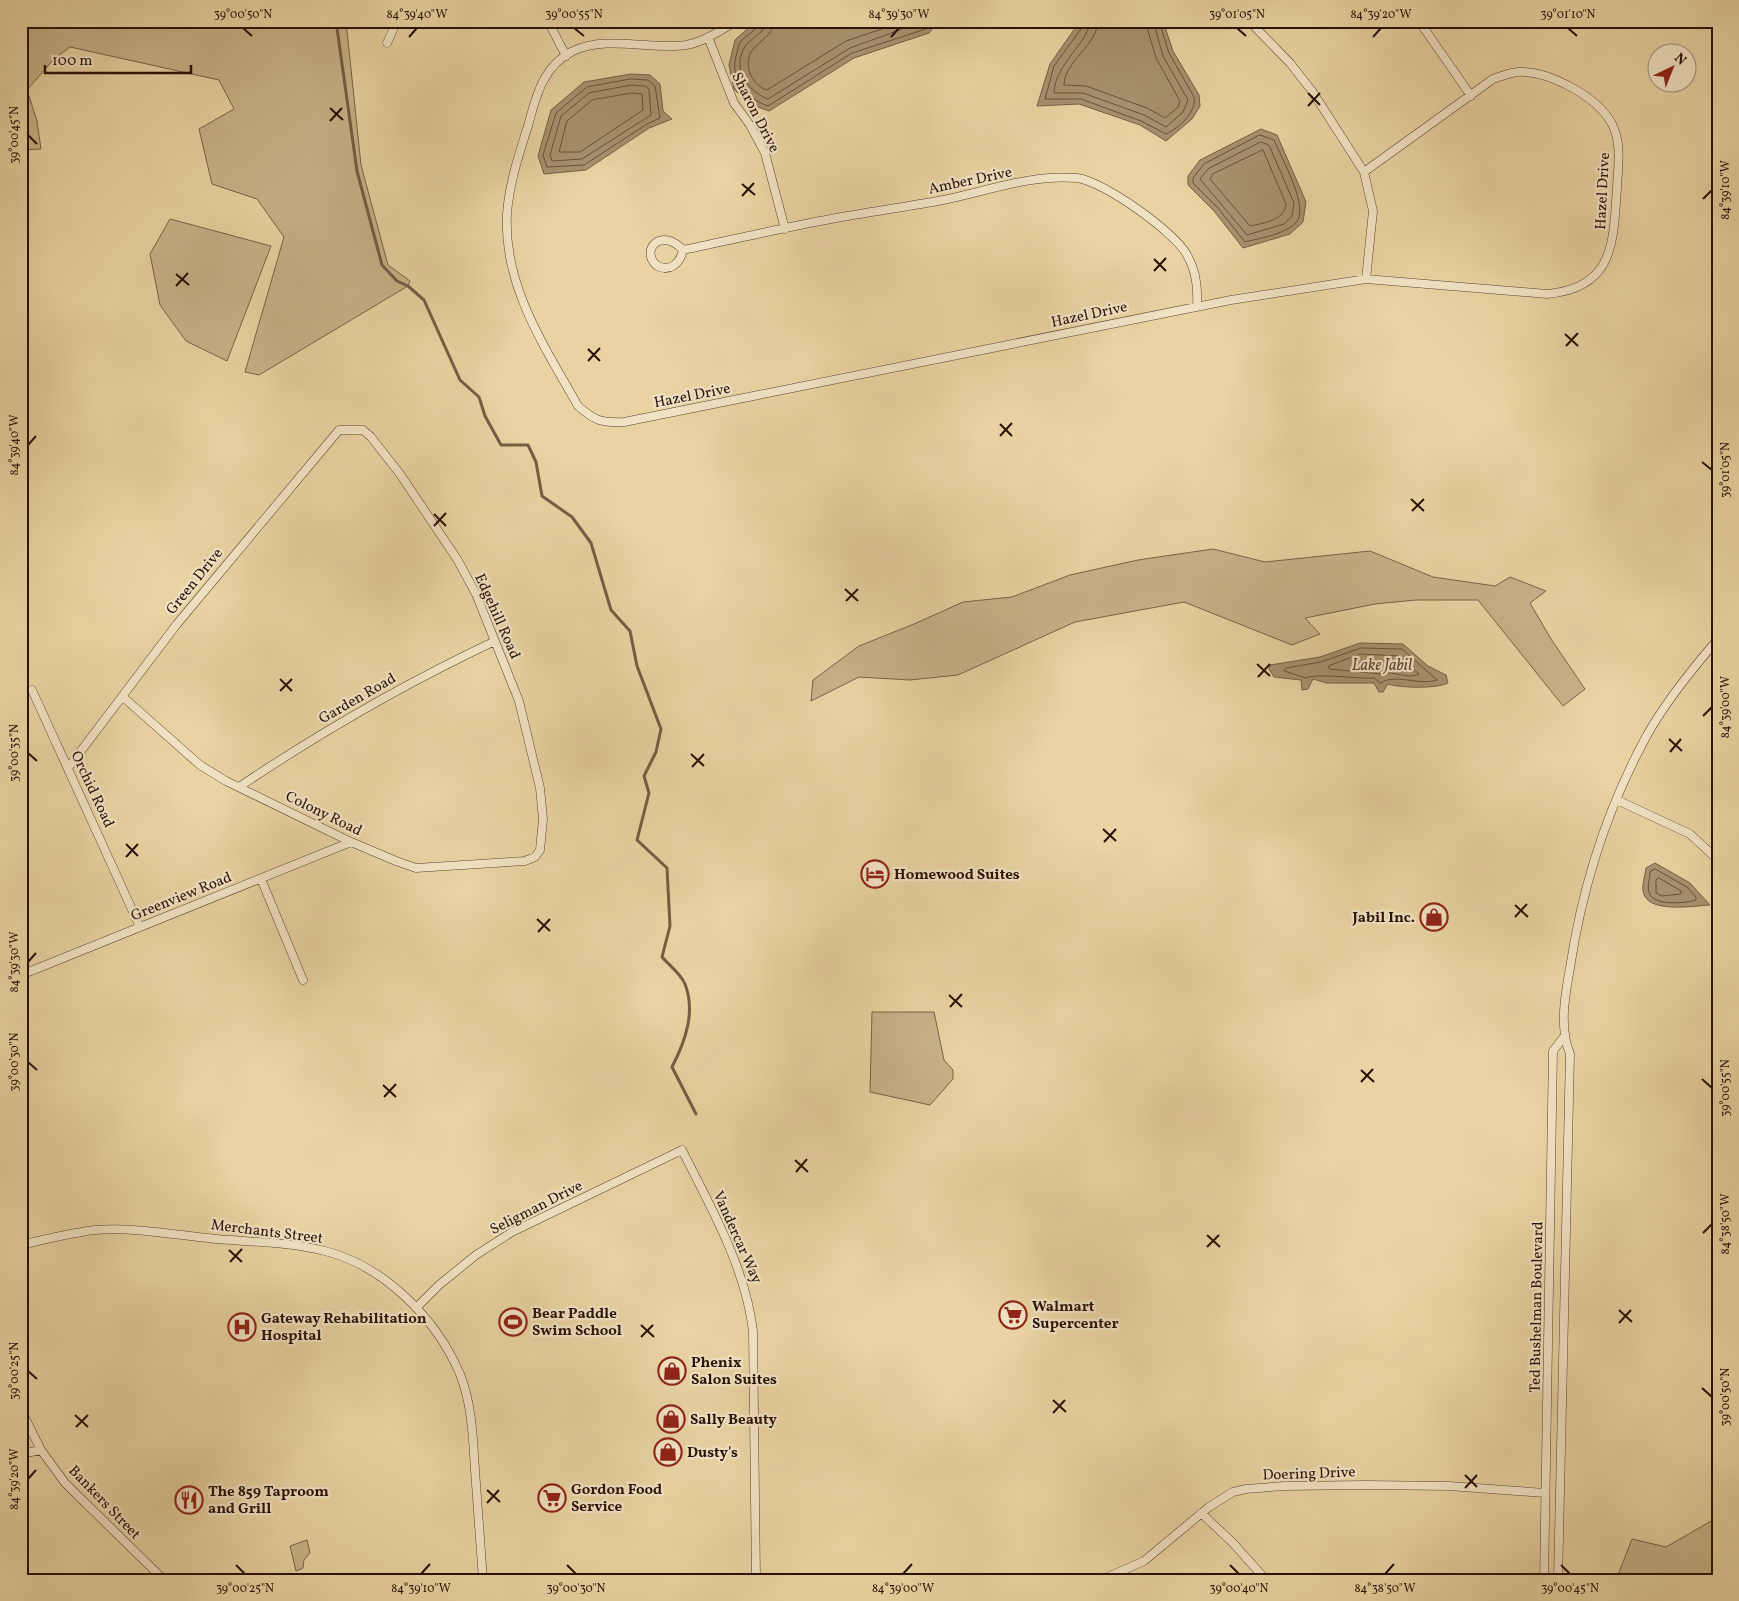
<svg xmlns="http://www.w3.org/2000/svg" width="1739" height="1601" viewBox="0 0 1739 1601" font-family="Vollkorn,serif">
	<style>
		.green { fill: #c8b288; stroke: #786248 }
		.water { fill: #a7916e; stroke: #745e45 }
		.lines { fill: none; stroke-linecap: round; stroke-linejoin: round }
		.shore { stroke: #68513b; stroke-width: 1 }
		.stream { stroke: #745e45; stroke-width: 3 }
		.minor-casing { stroke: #58422e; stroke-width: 9 }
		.minor { stroke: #f1e2c3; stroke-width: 8 }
		.ticks { fill: none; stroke: #281108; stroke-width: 2 }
		.labels { text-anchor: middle; stroke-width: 4.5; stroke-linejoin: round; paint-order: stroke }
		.street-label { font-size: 15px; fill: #281108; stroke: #f1e2c3 }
		.poi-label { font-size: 15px; font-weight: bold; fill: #281108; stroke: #f1e2c3; text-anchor: start }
		.water-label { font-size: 16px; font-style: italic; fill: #5b4431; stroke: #f1e2c3 }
		.neatline { fill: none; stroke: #281108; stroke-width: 2 }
		.ticks-label { font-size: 12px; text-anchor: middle; fill: #281108 }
	</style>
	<rect width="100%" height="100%" fill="#e9d3a2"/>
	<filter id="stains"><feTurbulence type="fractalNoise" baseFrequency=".004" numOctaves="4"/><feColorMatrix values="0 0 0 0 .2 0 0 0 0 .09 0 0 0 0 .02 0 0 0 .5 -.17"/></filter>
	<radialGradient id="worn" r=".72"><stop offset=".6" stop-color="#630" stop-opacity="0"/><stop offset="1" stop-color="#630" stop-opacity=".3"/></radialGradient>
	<path class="green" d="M21 21H346L361 165 388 265 410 281 408 286 259 375 245 372 284 237 257 199 212 184 199 129 234 109 219 80 70 47 54 59 27 90 37 121 41 149 21 150Z
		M170 219 271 246 227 361 186 341 160 305 150 254Z
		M1213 549 1265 562 1370 551 1433 577 1495 586 1510 577 1546 591 1530 603 1551 639 1585 689 1563 706 1478 600H1416L1375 604 1305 618 1320 634 1292 645 1184 602 1075 622 958 675 910 680 859 677 811 701 813 680 859 646 914 624 963 602 1012 597 1070 575 1138 560Z
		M872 1012H934L944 1060 953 1070V1079L930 1105 870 1092Z
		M1718 1517V1580H1616L1632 1539 1666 1547Z
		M307 1540 310 1553 304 1560 303 1568 296 1571 290 1546Z"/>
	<path class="water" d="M756 21H939L929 33 854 58 769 111 749 104 734 89 729 65 735 40Z
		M1080 21H1163L1173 51 1199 95 1200 106 1192 119 1166 141 1140 125 1079 104 1037 106 1050 64Z
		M631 74 650 75 660 84 663 111 672 119 649 128 586 170 544 174 538 156 551 110 584 82Z
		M1261 129 1277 135 1306 202 1303 222 1290 234 1243 248 1214 211 1188 185V176L1200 160Z
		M1360 643 1403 644 1428 666 1446 675 1448 683C1436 689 1400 688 1388 684L1383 692H1379L1374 683H1327L1313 679 1308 689 1302 690 1301 680 1274 677 1269 669 1270 665 1320 657Z
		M1655 863 1690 883 1710 905C1693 906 1646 914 1643 891 1642 884 1645 875 1646 868Z"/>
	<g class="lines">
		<path class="shore" d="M759 21C758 31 747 34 741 41 738 45 738 51 736 56 730 81 746 98 768 106L852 53 926 29 932 21
			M766 21C765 34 753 36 746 45 731 66 746 91 768 99L850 48 924 21
			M773 21C773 36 762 39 753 49 742 63 751 85 767 90L846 41 906 21
			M1084 21 1083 26 1054 66 1045 99H1081L1141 121 1166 134C1179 128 1197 112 1194 97L1169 53 1159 21
			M1090 21C1089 43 1055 63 1054 93H1083L1144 115 1166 127 1183 112 1188 100 1163 56 1153 21
			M1098 21C1097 46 1065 60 1064 85L1086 86 1147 108 1165 118 1178 107 1180 101 1156 58 1145 21
			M631 79 648 80 655 86 660 118 647 124 584 165 547 167 543 155 556 113 587 87Z
			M632 85 645 86 649 89 651 115 582 159 552 161 550 155 561 116 589 93Z
			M632 93 642 94 643 110 580 152H559L567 121 592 100Z
			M1260 135 1274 140C1281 157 1307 203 1298 220 1289 234 1260 238 1245 242L1218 208 1193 183V178L1204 164Z
			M1261 142 1269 145 1294 203 1292 216 1284 224 1247 235 1200 179 1208 169Z
			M1263 150 1286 204C1285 220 1264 223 1250 226L1210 179 1213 174Z
			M1361 648 1402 649 1437 680C1420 686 1394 673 1381 683L1374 678C1359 679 1315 673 1306 678L1284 671 1286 668 1321 662Z
			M1361 654 1399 656 1419 674C1408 680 1394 670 1381 674L1329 669V666Z
			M1655 869 1687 887 1696 897V900C1686 903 1653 907 1649 892 1647 887 1650 878 1650 872Z
			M1659 878 1681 891V894L1662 896 1656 893V880Z"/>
		<path class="stream" d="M336 21 357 171 382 265 397 281 408 286 424 300 460 380 479 397 485 416 501 445H528L536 462 542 496 572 517 591 543 611 610 630 631 637 666 661 729 656 752 644 776 649 793 637 840 667 868 670 926 662 957C669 965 681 974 685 984 696 1012 685 1042 672 1067L696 1114"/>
		<g class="minor-casing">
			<path id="minor" d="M548 21 566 56
				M737 21C721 30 704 42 686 45 650 50 607 35 573 51 543 66 536 96 528 126 519 154 509 184 507 214 503 286 545 347 578 406 595 421 602 423 624 422L1231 300 1366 279 1547 294C1615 288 1613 242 1617 188 1618 167 1622 143 1612 124 1598 97 1548 70 1518 72 1509 73 1501 76 1493 79L1364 172
				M1249 21 1290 63 1312 91 1364 172 1373 211 1366 279
				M1419 21 1471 96
				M708 37 734 103 750 125 765 153 785 229
				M387 43 397 21
				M683 250C680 264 669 273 656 265 640 249 662 227 683 250 732 240 781 228 831 219 868 212 906 207 943 200 987 191 1032 174 1077 178 1103 181 1175 232 1187 255 1196 270 1198 290 1197 306
				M32 690 140 927
				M68 768 177 624 339 430H363L371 437 400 474 457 559 476 594 519 701 540 788 543 819 540 850 535 857 525 861 416 868 396 861 351 842 226 781 200 765 123 697
				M239 787C321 732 406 683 495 641
				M1617 800 1690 834 1718 860
				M261 879 303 980
				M21 975 351 842
				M21 1245C46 1239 70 1233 95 1230 135 1227 176 1235 216 1239 252 1242 289 1242 325 1251 384 1266 436 1318 460 1374 472 1404 473 1438 475 1470 478 1507 480 1543 483 1580
				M416 1308 439 1285 476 1255 512 1232 682 1150C711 1208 745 1266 753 1331L756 1580
				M21 1410 41 1450 65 1483 164 1580
				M21 1454 41 1450
				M1201 1513 1233 1543 1266 1580
				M1101 1580 1144 1561 1209 1507 1233 1492 1246 1489 1284 1486 1366 1485 1449 1486 1545 1493
				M1544 1580 1553 1051 1563 1038
				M1558 1580 1570 1054C1559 1027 1565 996 1570 968 1582 888 1607 809 1646 737 1664 704 1693 668 1718 639"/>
		</g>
		<use href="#minor" class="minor"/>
	</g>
	<path class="ticks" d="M243 28 252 36M574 28 584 36M1237 28 1246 36M1568 28 1577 36M409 37 417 28M891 37 899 28M1373 37 1381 28M1308 93 1320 105M1308 106 1320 93M330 108 343 120M330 121 342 108M28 135 37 144M742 184 755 195M742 196 754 183M1703 199 1712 190M1154 259 1166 271M1154 271 1166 258M176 274 189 285M176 286 188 273M1565 334 1578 346M1566 346 1578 333M588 349 600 361M588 361 600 348M1000 424 1012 436M1000 436 1012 423M28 445 36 436M1702 462 1712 470M1411 499 1424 511M1412 511 1424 499M434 514 446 526M434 526 446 513M845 589 858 601M846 601 858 589M1257 664 1270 676M1258 677 1270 664M280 679 292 691M280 691 292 679M1703 716 1712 707M1669 739 1682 751M1670 752 1681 739M28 753 37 761M691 754 704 766M692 767 704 754M1103 829 1116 841M1104 842 1116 829M126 844 138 856M126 857 138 844M1515 905 1528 917M1515 917 1527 904M537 919 550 931M538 932 550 919M28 962 36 953M949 995 962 1007M950 1007 962 994M28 1062 37 1070M1361 1070 1374 1082M1702 1079 1712 1088M1361 1082 1373 1069M383 1085 396 1097M384 1097 396 1084M795 1160 808 1172M796 1172 807 1159M1703 1233 1712 1224M1207 1235 1220 1247M1207 1247 1219 1235M229 1250 242 1262M230 1262 242 1249M1619 1310 1632 1322M1619 1323 1631 1310M641 1325 654 1337M641 1337 653 1325M28 1371 37 1379M1702 1388 1712 1397M1053 1400 1066 1412M1053 1413 1065 1400M75 1415 88 1427M76 1427 88 1415M1465 1475 1477 1487M28 1479 36 1470M1465 1488 1477 1475M487 1490 500 1502M487 1503 499 1490M236 1565 245 1574M567 1565 576 1574M1230 1565 1239 1574M1561 1565 1570 1574M421 1574 430 1564M903 1574 912 1564M1385 1574 1394 1564"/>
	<defs>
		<g id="hotel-ring" transform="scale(1.4375)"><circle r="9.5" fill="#f1e2c3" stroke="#8f2418" stroke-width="1.5"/><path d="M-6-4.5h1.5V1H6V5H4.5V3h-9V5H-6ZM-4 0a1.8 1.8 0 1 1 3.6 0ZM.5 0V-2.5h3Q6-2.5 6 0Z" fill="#8f2418"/></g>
		<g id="shop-ring" transform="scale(1.4375)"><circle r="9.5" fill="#f1e2c3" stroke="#8f2418" stroke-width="1.5"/><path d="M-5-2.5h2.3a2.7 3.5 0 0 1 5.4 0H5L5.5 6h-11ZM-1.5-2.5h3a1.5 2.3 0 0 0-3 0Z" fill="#8f2418"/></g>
		<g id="supermarket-ring" transform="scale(1.4375)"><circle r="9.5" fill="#f1e2c3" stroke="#8f2418" stroke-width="1.5"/><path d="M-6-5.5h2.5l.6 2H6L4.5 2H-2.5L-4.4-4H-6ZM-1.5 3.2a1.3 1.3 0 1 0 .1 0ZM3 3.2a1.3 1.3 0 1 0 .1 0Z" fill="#8f2418"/></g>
		<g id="stadium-ring" transform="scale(1.4375)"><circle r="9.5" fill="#f1e2c3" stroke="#8f2418" stroke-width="1.5"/><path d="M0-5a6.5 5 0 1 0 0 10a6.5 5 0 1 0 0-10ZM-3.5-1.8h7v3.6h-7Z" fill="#8f2418"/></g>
		<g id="hospital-ring" transform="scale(1.4375)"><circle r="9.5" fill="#f1e2c3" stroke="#8f2418" stroke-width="1.5"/><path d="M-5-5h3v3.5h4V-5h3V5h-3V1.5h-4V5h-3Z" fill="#8f2418"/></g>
		<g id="restaurant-ring" transform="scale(1.4375)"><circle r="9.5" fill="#f1e2c3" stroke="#8f2418" stroke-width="1.5"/><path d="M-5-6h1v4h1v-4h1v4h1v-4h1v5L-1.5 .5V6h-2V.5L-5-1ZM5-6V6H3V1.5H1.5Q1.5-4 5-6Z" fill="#8f2418"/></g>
	</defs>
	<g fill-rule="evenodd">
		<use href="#hotel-ring" x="875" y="874"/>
		<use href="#shop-ring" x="1434" y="917"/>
		<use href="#supermarket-ring" x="1013" y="1315"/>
		<use href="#stadium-ring" x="513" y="1322"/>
		<use href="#hospital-ring" x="242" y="1327"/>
		<use href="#shop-ring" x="672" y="1371"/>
		<use href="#shop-ring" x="671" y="1419"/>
		<use href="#shop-ring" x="668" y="1452"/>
		<use href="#supermarket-ring" x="552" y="1498"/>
		<use href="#restaurant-ring" x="189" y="1500"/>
	</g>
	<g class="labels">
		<g class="street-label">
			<text transform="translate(756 112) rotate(63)" y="5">Sharon Drive</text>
			<text transform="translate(970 180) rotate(-12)" y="5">Amber Drive</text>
			<text transform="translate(1602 191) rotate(-87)" y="5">Hazel Drive</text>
			<text transform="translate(1089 314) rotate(-12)" y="5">Hazel Drive</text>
			<text transform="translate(692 395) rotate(-11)" y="5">Hazel Drive</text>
			<text transform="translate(194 581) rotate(-51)" y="5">Green Drive</text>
			<text transform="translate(498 616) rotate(66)" y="5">Edgehill Road</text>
			<text transform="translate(357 698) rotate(-30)" y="5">Garden Road</text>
			<text transform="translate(93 789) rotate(65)" y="5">Orchid Road</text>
			<text transform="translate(324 813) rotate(26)" y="5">Colony Road</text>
			<text transform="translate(181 896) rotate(-22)" y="5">Greenview Road</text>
			<text transform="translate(536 1207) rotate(-27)" y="5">Seligman Drive</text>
			<text transform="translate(267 1231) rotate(7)" y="5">Merchants Street</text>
			<text transform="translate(738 1237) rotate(66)" y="5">Vandercar Way</text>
			<text transform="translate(1536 1307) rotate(-89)" y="5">Ted Bushelman Boulevard</text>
			<text transform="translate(1309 1473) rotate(-2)" y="5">Doering Drive</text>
			<text transform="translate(105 1502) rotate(46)" y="5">Bankers Street</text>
		</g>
		<g class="poi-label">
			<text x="894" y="879">Homewood Suites</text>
			<text x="1415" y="922" text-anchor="end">Jabil Inc.</text>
			<text x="1032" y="1311">Walmart<tspan x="1032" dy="17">Supercenter</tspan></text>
			<text x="532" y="1318">Bear Paddle<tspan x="532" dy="17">Swim School</tspan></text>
			<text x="261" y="1323">Gateway Rehabilitation<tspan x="261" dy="17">Hospital</tspan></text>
			<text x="691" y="1367">Phenix<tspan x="691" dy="17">Salon Suites</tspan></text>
			<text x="690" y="1424">Sally Beauty</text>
			<text x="687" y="1457">Dusty's</text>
			<text x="571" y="1494">Gordon Food<tspan x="571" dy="17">Service</tspan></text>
			<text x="208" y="1496">The 859 Taproom<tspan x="208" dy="17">and Grill</tspan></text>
		</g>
		<g class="water-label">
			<text x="1382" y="670">Lake Jabil</text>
		</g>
	</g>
	<rect width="1739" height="1601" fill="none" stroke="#e9d3a2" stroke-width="55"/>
	<g transform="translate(1672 68) rotate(43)"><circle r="24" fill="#f1e2c3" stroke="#a18e78"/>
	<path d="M0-4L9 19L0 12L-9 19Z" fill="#8f2418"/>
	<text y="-8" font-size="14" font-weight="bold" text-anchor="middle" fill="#281108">N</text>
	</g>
	<path d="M45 65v8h146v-8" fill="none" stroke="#281108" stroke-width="2.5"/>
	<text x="52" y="65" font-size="15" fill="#281108" stroke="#f1e2c3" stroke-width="4" paint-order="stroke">100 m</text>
	<rect x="28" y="28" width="1684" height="1546" class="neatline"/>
	<g class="ticks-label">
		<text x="243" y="18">39°00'50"N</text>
		<text x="417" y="18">84°39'40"W</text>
		<text x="574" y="18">39°00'55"N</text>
		<text x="899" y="18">84°39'30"W</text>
		<text x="1237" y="18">39°01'05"N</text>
		<text x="1381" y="18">84°39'20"W</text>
		<text x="1568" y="18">39°01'10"N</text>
		<text transform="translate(14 135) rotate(-90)" y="4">39°00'45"N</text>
		<text transform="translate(1725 190) rotate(-90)" y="4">84°39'10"W</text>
		<text transform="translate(14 445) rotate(-90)" y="4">84°39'40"W</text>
		<text transform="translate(1725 470) rotate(-90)" y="4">39°01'05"N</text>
		<text transform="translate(1725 707) rotate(-90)" y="4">84°39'00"W</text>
		<text transform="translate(14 753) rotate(-90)" y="4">39°00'35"N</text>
		<text transform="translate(14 962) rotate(-90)" y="4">84°39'30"W</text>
		<text transform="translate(14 1062) rotate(-90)" y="4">39°00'30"N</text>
		<text transform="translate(1725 1088) rotate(-90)" y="4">39°00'55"N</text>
		<text transform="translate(1725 1224) rotate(-90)" y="4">84°38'50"W</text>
		<text transform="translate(14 1371) rotate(-90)" y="4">39°00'25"N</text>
		<text transform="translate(1725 1397) rotate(-90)" y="4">39°00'50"N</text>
		<text transform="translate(14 1479) rotate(-90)" y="4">84°39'20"W</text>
		<text x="245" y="1592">39°00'25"N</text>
		<text x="421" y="1592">84°39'10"W</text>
		<text x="576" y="1592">39°00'30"N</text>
		<text x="903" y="1592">84°39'00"W</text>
		<text x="1239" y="1592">39°00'40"N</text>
		<text x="1385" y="1592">84°38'50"W</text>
		<text x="1570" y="1592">39°00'45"N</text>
	</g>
	<rect width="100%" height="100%" filter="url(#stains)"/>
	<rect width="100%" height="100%" fill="url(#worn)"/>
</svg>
